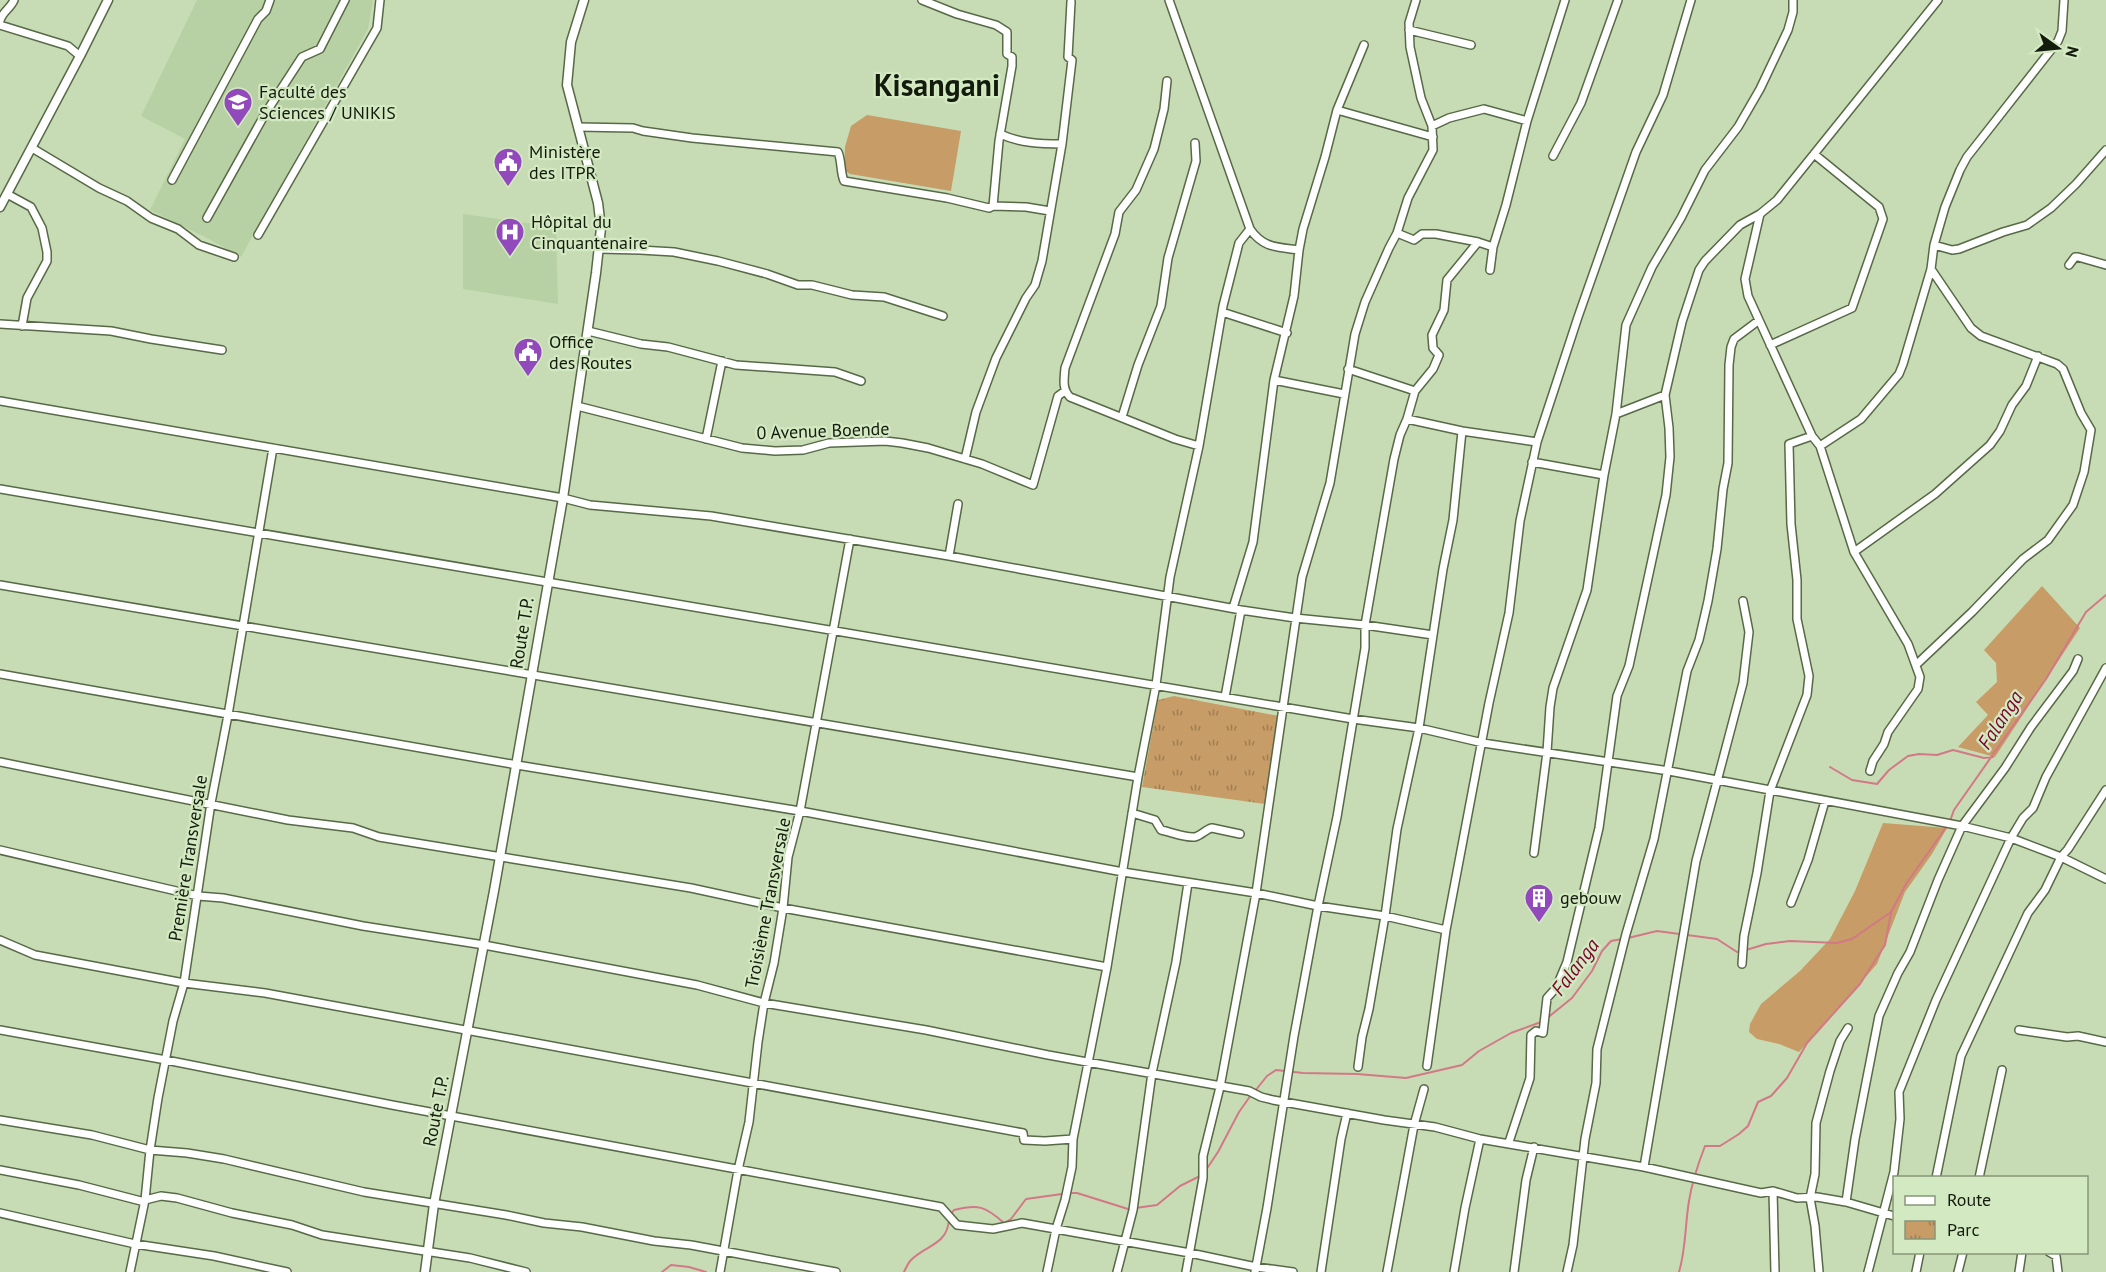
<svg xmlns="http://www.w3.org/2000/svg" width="2106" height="1272" viewBox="0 0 2106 1272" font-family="'PT Sans',sans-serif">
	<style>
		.built { fill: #b8d1a4 }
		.grass { fill: #c79c66 }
		.park { fill: url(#park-tufts) }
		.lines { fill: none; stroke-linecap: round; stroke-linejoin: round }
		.stream { stroke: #d37886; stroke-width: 2 }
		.minor-casing { stroke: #576947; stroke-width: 10 }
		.tertiary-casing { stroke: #576947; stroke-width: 11 }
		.minor { stroke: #fff; stroke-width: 7 }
		.tertiary { stroke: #fff; stroke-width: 8 }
		.labels { text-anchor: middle; stroke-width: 4.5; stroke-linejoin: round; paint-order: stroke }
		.poi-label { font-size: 18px; fill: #131b0d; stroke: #d3e9c2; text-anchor: start }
		.street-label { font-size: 18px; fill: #131b0d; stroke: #d3e9c2 }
		.water-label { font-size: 20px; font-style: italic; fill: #78052c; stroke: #d3e9c2 }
		.town-label { font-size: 30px; font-weight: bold; fill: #131b0d; stroke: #d3e9c2 }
	</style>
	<defs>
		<pattern id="park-tufts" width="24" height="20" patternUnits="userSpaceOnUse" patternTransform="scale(1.5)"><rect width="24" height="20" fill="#c79c66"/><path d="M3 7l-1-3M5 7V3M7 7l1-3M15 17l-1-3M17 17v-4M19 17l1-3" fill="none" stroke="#a07e52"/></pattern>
	</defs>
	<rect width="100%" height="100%" fill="#c7dcb5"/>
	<path class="built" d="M197 0H373L368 29 241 257 209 239 150 210 185 139 141 116Z
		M463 214 556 227 558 304 463 289Z"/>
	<path class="grass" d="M867 115 961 131 951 191 850 174 844 170 845 147 851 126Z
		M2042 586 2080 628 1995 757 1958 747 1988 715 1976 702 1997 682 1996 663 1984 650Z
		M1883 823 1947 828 1932 854 1905 892 1877 964 1799 1052 1779 1044 1757 1039 1749 1032 1750 1024 1761 1004 1800 971 1830 939 1855 891Z"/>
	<path class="park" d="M1174 696 1279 716 1265 804 1142 787 1158 700Z"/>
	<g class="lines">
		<path class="stream" d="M1830 767 1852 780 1877 784 1889 770 1908 756 1919 754 1937 755 1953 750 1984 758 1993 757
			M1950 821 1954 810 2046 679 2086 612 2106 595
			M1628 938 1657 931 1717 939 1737 952 1741 951
			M1746 950 1766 944 1790 941 1837 943 1852 939 1891 912 1906 884 1947 826
			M1546 1019 1572 998 1592 971 1602 951 1611 941 1622 939
			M1255 1091 1267 1076 1276 1070 1303 1073 1357 1074 1406 1078 1462 1065 1479 1051 1511 1033 1541 1022
			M1206 1170 1218 1152 1239 1112 1251 1095
			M1072 1193H1077L1128 1209 1157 1205 1180 1186 1200 1176
			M950 1215 954 1210C978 1204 985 1206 1004 1223L1011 1219 1026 1199 1062 1194
			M662 1272 671 1265 689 1267 706 1272
			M904 1272C906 1268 908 1263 911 1260 926 1245 947 1245 949 1220
			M1679 1272C1686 1249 1685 1225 1689 1201 1692 1182 1698 1164 1705 1146H1720L1739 1134 1748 1126 1758 1102 1771 1096 1787 1078 1807 1043 1860 984 1885 945 1891 913"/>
		<g class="minor-casing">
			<path id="minor" d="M922 0 957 14 996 25 1007 32V54L1012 57V66L999 141 993 206
				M1169 0 1250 229C1263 248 1277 247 1299 250
				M0 21C1 13 11 8 14 0
				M0 25 68 46 80 56
				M1409 30 1471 45
				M1167 81 1164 109 1154 149 1136 190 1119 212 1115 234 1065 368C1064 380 1062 389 1070 397L1175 439 1199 446
				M1337 110 1433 137
				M1432 126 1449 118 1484 109 1527 121
				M578 127 633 128 643 131 692 138 838 152C842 162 840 171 844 181L947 198 989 208 993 206 1026 207 1050 211
				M1000 134C1020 143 1040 144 1062 144
				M32 148 99 188 127 201 151 218 178 229 199 245 234 257
				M1553 156 1581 103 1618 0
				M172 180 258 19 266 11 270 0
				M7 194 31 207 42 228 47 252V261L27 298 22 326
				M1760 214 1745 279 1748 296 1812 436 1820 446 1854 552 1908 644 1920 677 1918 689 1888 732 1884 744 1873 761 1870 771
				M207 218 265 114 302 57 320 49 345 0
				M1397 233 1414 240 1422 234H1436L1478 242
				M258 235 377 28 380 0
				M1934 245 1952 250 1959 249 2003 232 2027 225 2051 208 2076 184 2106 150
				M599 249 640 250 674 252 718 261 767 274 798 285H812L852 295 884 297 943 316
				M2069 265 2075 257H2078L2106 265
				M1490 270 1493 247 1506 205 1527 121 1565 0
				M1222 312 1287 333
				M0 324 111 331 151 339 222 350
				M588 331 641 344 668 347 736 365 835 372 861 381
				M1770 345 1852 308 1883 219 1879 207 1814 154
				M1348 369 1415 391
				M1274 380 1344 394
				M0 401 563 498 590 505 711 516 949 556 1241 610 1295 618 1365 625 1433 635
				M577 406 742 448 775 451 803 450 829 443 885 441 902 443 928 448 982 464 1033 485 1058 396 1065 391
				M1616 414 1665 395
				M1122 417 1138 365 1161 306 1168 258 1196 161 1195 143
				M1407 419 1462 431 1537 442
				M706 439 722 361
				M1820 446 1861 419 1899 374 1903 364 1931 269 1934 245 1945 207 1960 170 1967 157 2058 41 2062 31 2064 0
				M965 459 976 412 996 358 1026 298 1035 285 1042 261 1062 144 1072 60 1068 57 1071 2
				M1532 462 1604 475
				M0 489 1353 719 1419 728 1483 743 1669 771 1962 826 2011 838 2061 857 2106 879
				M1854 552 1935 494 1990 445 2000 431 2012 405 2026 386 2038 356
				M949 556 958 504
				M0 585 1138 777
				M1233 608 1253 542 1274 380 1294 296 1299 250 1303 229 1325 157 1337 110 1364 45
				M1917 664 1972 612 2023 559 2048 540 2073 505 2084 472 2091 430 2081 413 2063 369 2057 364 1981 336 1971 328 1931 269
				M0 674 517 765 800 811 1123 872 1256 893 1318 906 1385 916 1446 930
				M1225 697 1241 610
				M0 762 288 820 353 828 379 837 691 888 783 908 1107 967
				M1132 813 1155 820 1161 830C1171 832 1185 838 1195 837 1202 835 1206 829 1212 828L1240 834
				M0 850 198 896 223 898 363 926 484 945 697 985 764 1003 926 1030 1048 1055 1249 1091 1261 1097 1273 1100 1384 1120 1435 1127 1480 1139 1644 1167 1761 1193 1773 1191 1797 1198 1817 1197 1846 1202 1894 1216
				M1534 853 1547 752 1550 707 1553 688 1587 590 1604 475 1616 414 1626 325 1652 267 1681 218 1705 170 1738 127 1760 89 1788 30 1793 12V0
				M1791 903 1808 860 1825 801
				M0 940 35 955 184 983 265 993 1023 1133 1024 1140 1045 1141 1073 1139
				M1742 964 1744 936 1757 873 1770 791 1807 695 1809 676 1797 619V580L1791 524 1789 444 1812 436
				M0 1030 166 1060 392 1105 941 1207 957 1225 993 1229 1022 1223 1190 1253 1256 1267 1293 1272
				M2019 1030 2067 1037 2078 1036 2106 1042
				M1427 1066 1446 930 1489 703 1509 613 1520 521 1537 442 1578 317 1636 152 1663 95 1691 0
				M1358 1067 1362 1037 1369 1009 1385 916 1397 829 1419 728 1443 569 1453 520 1462 431
				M0 1120 92 1135 150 1150 187 1153 224 1159 364 1192 506 1215 544 1223 582 1227 654 1241 691 1245 836 1272
				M1509 1142 1530 1078 1531 1035 1536 1031 1543 1033 1547 998 1556 988 1567 962 1599 828 1617 696 1629 666 1666 495 1670 457 1669 428 1665 395 1682 322 1699 270 1705 261 1740 225 1760 214 1777 200 1938 0
				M1644 1167 1696 861 1743 683 1749 632 1743 601
				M0 1170 79 1185 141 1201 161 1196 177 1198 232 1213 292 1225 322 1235 470 1258 526 1272
				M1936 1178 1961 1056 2028 913 2045 890 2061 857 2068 849 2106 790
				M1979 1178 2002 1070
				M1773 1191 1775 1272
				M1846 1202 1855 1139 1879 1016 1898 973 1910 952 1938 880 1962 826 2005 768 2031 727 2073 671 2078 659
				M0 1213 135 1244 214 1256 287 1272
				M2049 1252 2056 1256 2058 1272
				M130 1272 145 1200 150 1150 158 1098 173 1021 184 983 211 803 228 715 273 448
				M720 1272 738 1170 749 1122 758 1042 764 1003 774 963 783 908 788 857 800 811 850 539
				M1047 1272 1056 1229 1065 1200 1072 1167 1073 1139 1107 967 1138 777 1156 685 1170 577 1199 446 1223 306 1239 243 1250 229
				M1117 1272 1133 1210 1152 1073 1176 962 1188 883
				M1186 1272 1203 1178V1156L1220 1087 1256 893 1302 577 1330 483 1355 334 1365 302 1389 248 1397 233 1408 198 1433 150 1432 126 1421 98 1410 47 1409 23 1416 0
				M1255 1272 1267 1208 1294 1036 1318 906 1337 817 1365 648V625L1394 459 1400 435 1407 419 1415 391 1433 369 1439 355 1433 348 1432 335 1444 310 1447 280 1478 242 1493 247
				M1321 1272 1341 1139 1347 1113
				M1387 1272 1414 1125 1424 1089
				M1454 1272 1465 1208 1480 1139
				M1514 1272 1526 1180 1534 1147
				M1567 1272 1573 1245 1585 1139 1596 1083 1597 1049 1626 934 1654 839 1687 671 1699 640 1708 601 1717 549 1723 489 1728 463 1729 365 1731 347 1734 339 1758 321
				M1819 1272 1815 1226 1810 1198 1815 1174 1816 1123 1830 1071 1840 1041 1848 1028
				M1868 1272 1894 1172 1900 1119 1899 1092 1936 1000 2011 838 2023 818 2033 808 2046 777 2106 668
				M1916 1272 1920 1252
				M1958 1272 1963 1252
				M2019 1272 2022 1252"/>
		</g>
		<g class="tertiary-casing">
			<path id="tertiary" d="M0 207 80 56 108 0
				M425 1272 434 1204 494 891 563 498 596 273 601 228 598 203 567 85 571 42 584 0"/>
		</g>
		<use href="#minor" class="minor"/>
		<use href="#tertiary" class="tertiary"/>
	</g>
	<defs>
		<g id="university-pin" transform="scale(1.5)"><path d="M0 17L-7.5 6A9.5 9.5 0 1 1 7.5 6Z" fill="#9249bc" stroke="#d3e9c2"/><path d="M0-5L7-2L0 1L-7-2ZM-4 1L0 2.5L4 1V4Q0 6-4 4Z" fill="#fff"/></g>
		<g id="civic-pin" transform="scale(1.5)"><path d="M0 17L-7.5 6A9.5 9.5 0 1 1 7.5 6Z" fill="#9249bc" stroke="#d3e9c2"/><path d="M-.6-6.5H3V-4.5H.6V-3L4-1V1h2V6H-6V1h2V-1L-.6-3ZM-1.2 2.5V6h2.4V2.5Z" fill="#fff"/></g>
		<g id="hospital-pin" transform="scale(1.5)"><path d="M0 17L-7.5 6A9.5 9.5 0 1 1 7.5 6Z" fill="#9249bc" stroke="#d3e9c2"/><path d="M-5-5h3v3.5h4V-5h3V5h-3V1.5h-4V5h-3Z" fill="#fff"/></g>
		<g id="building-pin" transform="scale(1.5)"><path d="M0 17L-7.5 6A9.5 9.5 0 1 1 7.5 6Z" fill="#9249bc" stroke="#d3e9c2"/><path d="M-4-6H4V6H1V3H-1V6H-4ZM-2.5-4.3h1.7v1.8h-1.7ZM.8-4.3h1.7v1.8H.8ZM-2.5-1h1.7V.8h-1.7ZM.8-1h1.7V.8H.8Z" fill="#fff"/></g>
	</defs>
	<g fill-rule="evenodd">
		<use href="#university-pin" x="238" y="102"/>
		<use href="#civic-pin" x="508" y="162"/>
		<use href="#hospital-pin" x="510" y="232"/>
		<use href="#civic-pin" x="528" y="352"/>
		<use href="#building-pin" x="1539" y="898"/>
	</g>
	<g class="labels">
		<g class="poi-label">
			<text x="259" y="98">Faculté des<tspan x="259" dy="21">Sciences / UNIKIS</tspan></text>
			<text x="529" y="158">Ministère<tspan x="529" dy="21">des ITPR</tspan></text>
			<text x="531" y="228">Hôpital du<tspan x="531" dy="21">Cinquantenaire</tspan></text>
			<text x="549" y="348">Office<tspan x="549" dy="21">des Routes</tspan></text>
			<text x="1560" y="904">gebouw</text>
		</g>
		<g class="street-label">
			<text transform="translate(823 431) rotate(-2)" y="6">0 Avenue Boende</text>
			<text transform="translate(522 633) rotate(-81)" y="6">Route T.P.</text>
			<text transform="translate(188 858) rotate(-81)" y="6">Première Transversale</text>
			<text transform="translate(768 903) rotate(-79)" y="6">Troisième Transversale</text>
			<text transform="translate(436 1111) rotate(-79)" y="6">Route T.P.</text>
		</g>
		<g class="water-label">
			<text transform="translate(2000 720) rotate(-57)" y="7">Falanga</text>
			<text transform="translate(1575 967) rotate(-53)" y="7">Falanga</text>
		</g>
		<g class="town-label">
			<text x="937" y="96">Kisangani</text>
		</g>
	</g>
	<rect x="1893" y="1176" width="195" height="78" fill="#d3e9c2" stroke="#86977a" stroke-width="1.5"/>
	<rect x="1905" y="1196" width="30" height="9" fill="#ffffff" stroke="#86977a" stroke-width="1.5"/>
	<text x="1947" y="1206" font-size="18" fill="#131b0d">Route</text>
	<rect x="1905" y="1221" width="30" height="18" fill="url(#park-tufts)" stroke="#86977a" stroke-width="1.5"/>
	<text x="1947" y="1236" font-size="18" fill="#131b0d">Parc</text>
	<g transform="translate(2058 48) rotate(105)" stroke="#d3e9c2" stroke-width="4.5" paint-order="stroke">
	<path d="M0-4.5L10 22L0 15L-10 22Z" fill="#131b0d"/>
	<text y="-9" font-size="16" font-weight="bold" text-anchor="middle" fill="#131b0d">N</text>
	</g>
</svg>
